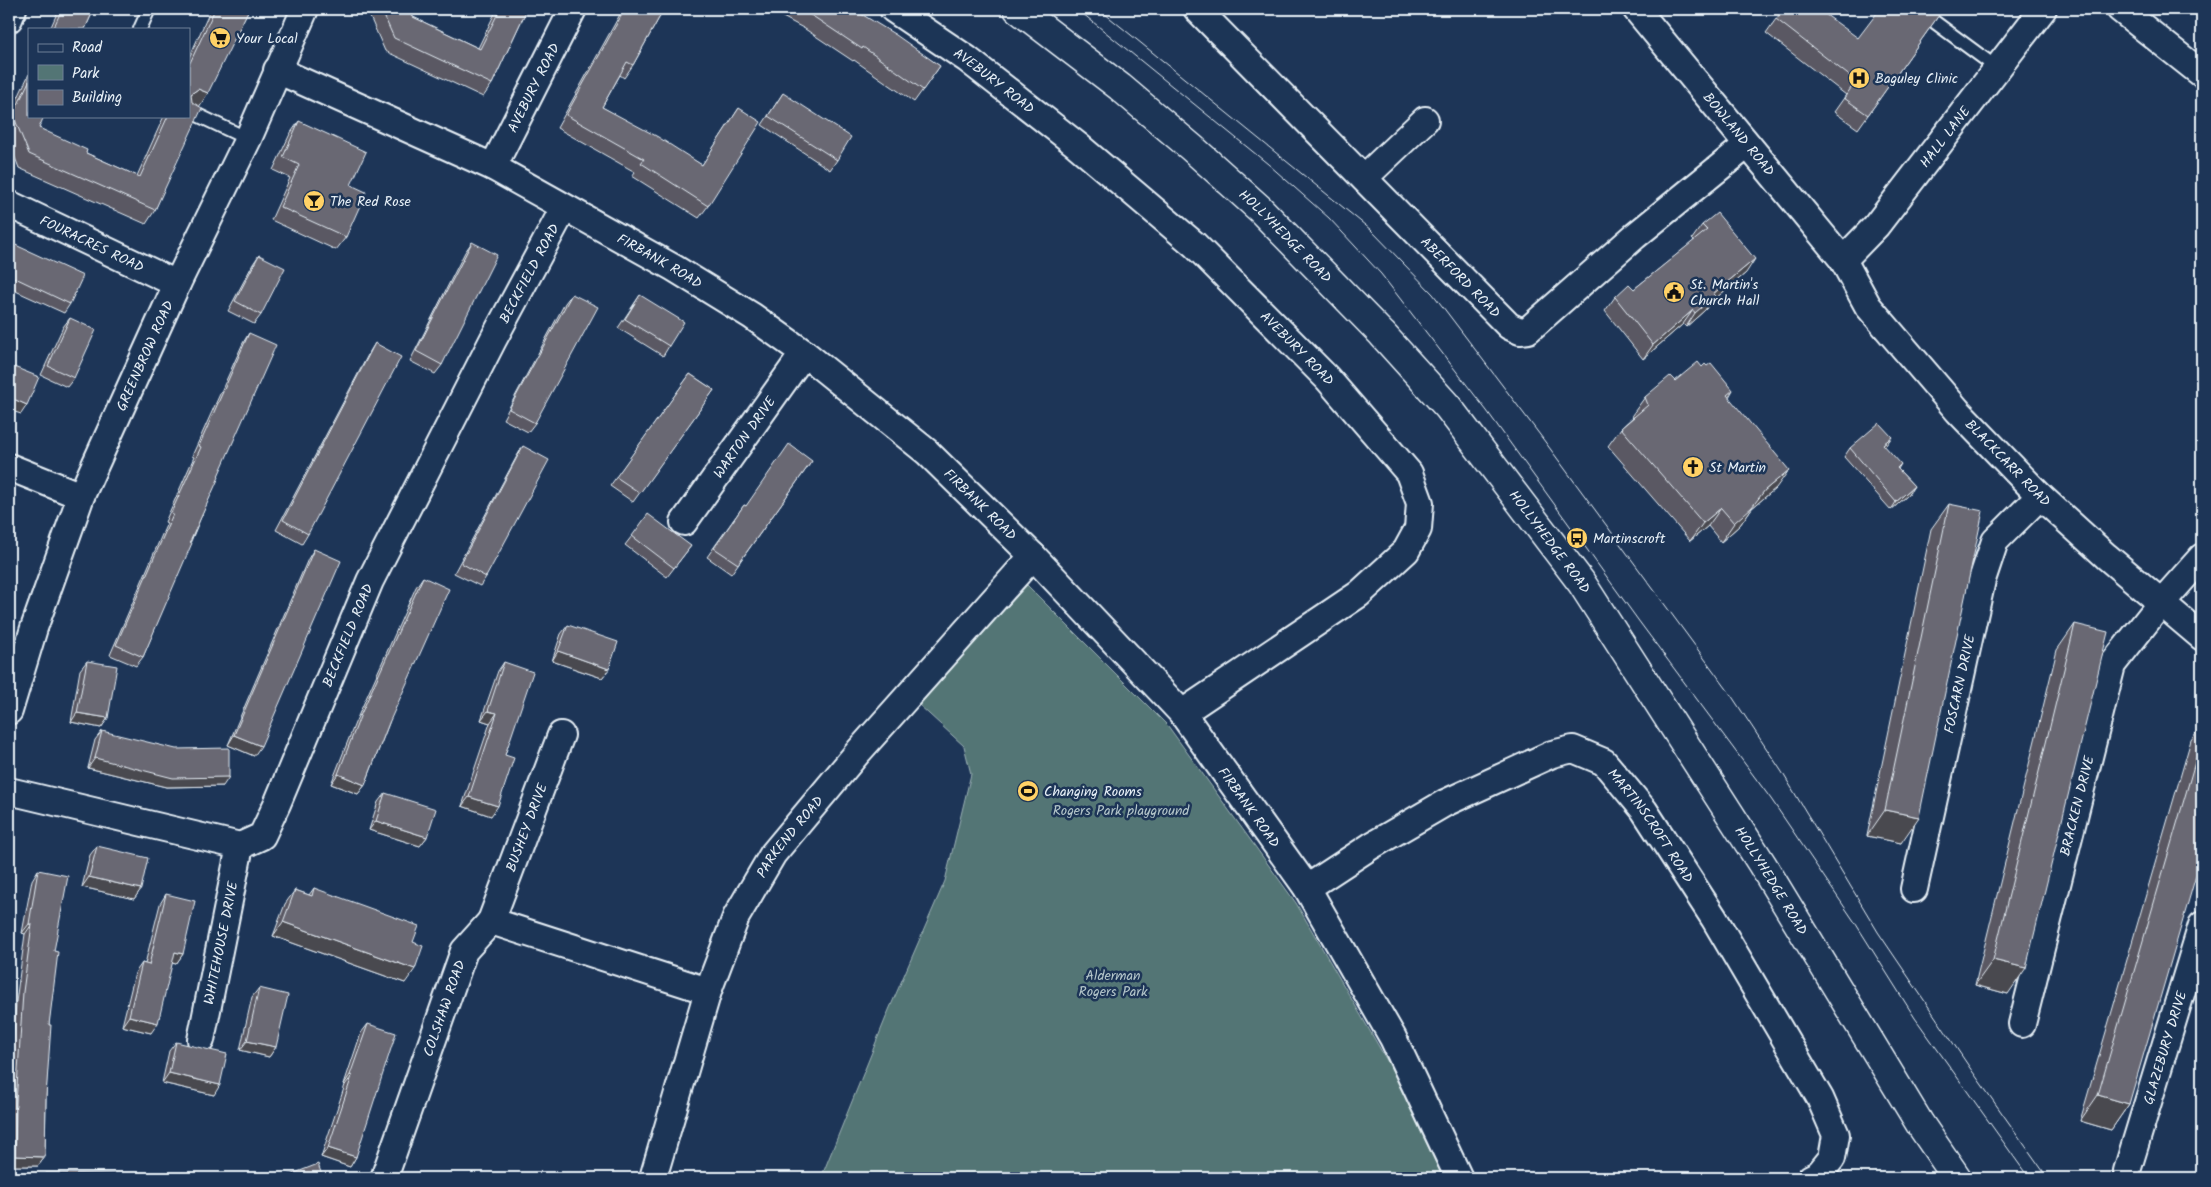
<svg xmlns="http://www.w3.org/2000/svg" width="2211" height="1187" viewBox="0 0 2211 1187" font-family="Kalam,sans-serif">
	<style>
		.green { fill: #537575; stroke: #9eb3b6 }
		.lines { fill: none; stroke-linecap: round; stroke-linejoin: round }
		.lane-casing { stroke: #e8f1f8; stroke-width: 16 }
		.street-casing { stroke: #e8f1f8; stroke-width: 30 }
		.secondary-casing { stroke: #e8f1f8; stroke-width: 31 }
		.lane { stroke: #1d3557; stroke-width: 12 }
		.street { stroke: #1d3557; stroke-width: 26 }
		.secondary { stroke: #1d3557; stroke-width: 28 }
		.tram { stroke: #e8f1f8; stroke-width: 1 }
		.wall { fill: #5a5963; stroke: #e8f1f8 }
		.shaded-wall { fill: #4a4850; stroke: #e8f1f8 }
		.building { fill: #696773; stroke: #e8f1f8 }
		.labels { text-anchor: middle; stroke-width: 5; stroke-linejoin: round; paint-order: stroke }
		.poi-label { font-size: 14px; fill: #e8f1f8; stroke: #1d3557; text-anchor: start }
		.street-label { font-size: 14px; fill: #e8f1f8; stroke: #1d3557 }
		.park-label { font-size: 14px; fill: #b4c6ca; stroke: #1d3557 }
	</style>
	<rect width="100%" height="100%" fill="#1d3557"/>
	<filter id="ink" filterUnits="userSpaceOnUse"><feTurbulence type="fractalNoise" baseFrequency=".02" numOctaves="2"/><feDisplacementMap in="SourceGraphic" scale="10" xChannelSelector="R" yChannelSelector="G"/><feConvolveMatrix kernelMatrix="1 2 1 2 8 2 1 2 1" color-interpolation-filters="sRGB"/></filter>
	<g filter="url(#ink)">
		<path class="green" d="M1027 585 1168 726 1296 903 1389 1064 1443 1178H821L889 1010 945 881 971 774 964 746 918 704Z"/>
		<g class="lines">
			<g class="lane-casing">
				<path id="lane" d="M1917 9 1997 68
					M140 29 149 9
					M189 111 248 139"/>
			</g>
			<g class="street-casing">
				<g id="street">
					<path id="s1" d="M893 9 967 59 1077 145 1195 245 1327 378 1409 473 1420 503 1418 529 1406 551 1359 594 1182 713"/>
					<path id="s2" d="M1197 9 1509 326 1520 331 1528 330 1635 236 1747 145"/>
					<path id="s3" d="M1636 9 1843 260 1868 306 1958 411 2040 496 2106 556 2202 637"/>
					<path d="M2120 9 2202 74"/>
					<path d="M9 19 13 9"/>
					<path id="s4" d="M277 70 493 167 674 268 752 316 804 353 927 452 1033 556 1182 713 1307 888 1393 1038 1459 1178"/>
					<path id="s5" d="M493 167 573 9"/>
					<path d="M1364 178 1425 120"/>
					<path id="s6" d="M9 204 177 284"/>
					<path id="s7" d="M1843 260 1876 226 2043 9"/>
					<path d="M9 467 81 496"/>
					<path id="s8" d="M684 522 804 353"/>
					<path id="s9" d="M9 711 34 628 81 496 177 284 248 139 305 9"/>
					<path id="s10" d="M9 791 240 846 262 836 277 804 370 581 493 340 564 208"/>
					<path id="s11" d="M1307 888 1371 846 1445 803 1552 754 1573 749 1604 762 1644 810 1714 918 1820 1098 1836 1135 1832 1158 1819 1174 1811 1178"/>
					<path id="s12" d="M1914 889 1982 580 1995 541 2040 496"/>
					<path id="s13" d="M491 921 561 735"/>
					<path id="s14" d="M2022 1024 2112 665 2161 603 2202 557"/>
					<path id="s15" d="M201 1040 240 846"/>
					<path id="s16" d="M2127 1171 2202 925"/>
					<path id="s17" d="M384 1178 464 951 491 921 708 991"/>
					<path id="s18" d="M653 1178 708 991 736 917 773 854 859 751 1033 556"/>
				</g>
			</g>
			<g class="secondary-casing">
				<g id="secondary">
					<path id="s19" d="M1018 9 1120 87 1192 148 1260 209 1382 334 1448 407 1581 582 1762 864 1920 1124 1957 1178"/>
				</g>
			</g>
			<use href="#lane" class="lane"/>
			<use href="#street" class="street"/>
			<use href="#secondary" class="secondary"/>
			<path class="tram" d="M1077 9 1268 164 1329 218 1381 274 1487 411 1638 620 1771 799 1854 921 1915 1018 2029 1178
				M1099 9 1371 230 1433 294 1540 435 1729 692 1782 772 1878 932 1970 1068 2048 1178"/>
		</g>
		<path class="wall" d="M59 9H94L85 29H50Z
			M211 9H249L199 106 155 210 146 224 19 168 9 142V117L29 74V116L39 128 86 153 137 176 164 116H189V58Z
			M373 9H409L413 17 478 48 495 13 490 11 491 9H527L492 84 483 97 385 51 370 17Z
			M623 9H664L633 65 624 78 620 75 602 107 702 165 739 108 708 206 699 218 632 176 635 172 557 128Z
			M768 9H853L940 66 914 102 854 60 853 61 805 29Z
			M1939 15 1858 129 1834 112 1846 95 1766 33 1776 19 1858 38Z
			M783 93 837 160 830 170 762 125Z
			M299 121 351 185 346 237 336 250 271 220 290 178 273 170 290 134Z
			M1702 225 1746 273 1710 303 1705 310 1686 327 1683 324 1643 359 1605 311 1615 297 1634 289 1694 241 1692 239Z
			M9 242 70 304 64 313 9 288Z
			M472 242 442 365 435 374 410 361 465 252Z
			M259 255 261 315 254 324 228 311 253 264Z
			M572 294 535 423 528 432 503 419 565 303Z
			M640 295 669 346 663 356 618 328Z
			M70 318 74 378 67 387 41 375 63 327Z
			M249 333 218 476 143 657 136 666 110 655 167 523 165 522 194 457 192 456 243 343Z
			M375 343 308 534 302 544 276 530 369 353Z
			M1702 367 1733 390 1729 397 1776 488 1752 508 1740 525 1721 542 1708 526 1690 541 1608 446 1621 428 1633 417 1632 415 1645 397 1675 381Z
			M690 374 714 390 633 502 610 486Z
			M523 446 486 577 480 586 454 573 517 456Z
			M1850 448 1901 464 1898 469 1914 486 1908 495 1891 510 1844 457Z
			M812 461 731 574 707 557 744 505 746 506Z
			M1949 504 1901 843 1867 836 1931 529Z
			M632 536 691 546 667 577 625 545Z
			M314 549 254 756 228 745 308 559Z
			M423 577 389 723 365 785 358 794 331 784 355 723 416 587Z
			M2075 624 2008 994 1975 985 2057 650Z
			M568 625 609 669 602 678 552 661 561 634Z
			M87 661 108 718 101 728 71 722 80 670Z
			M504 662 505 755 491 816 462 806 490 723 481 720 498 671Z
			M2202 724V738L2129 1104 2111 1130 2080 1121 2191 740Z
			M102 731 223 786 166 787 88 768 95 740Z
			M385 793 427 837 420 846 369 830 378 802Z
			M97 846 141 889 134 899 82 887 90 855Z
			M38 870 54 951 49 1025 46 1097 45 1157 38 1166H9V1113L16 1002 25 934 22 933 32 880Z
			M314 888 413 942 405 983 273 936 285 904 295 890 309 895Z
			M166 894 183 954 176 964 172 963 151 1033 122 1026 135 973 142 963 145 964 160 904Z
			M259 988 276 1047 269 1057 240 1050 252 997Z
			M368 1024 356 1157 350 1167 321 1157 345 1085 344 1084 361 1033Z
			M176 1042 214 1095 162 1083 169 1051Z"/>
		<path class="shaded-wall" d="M198 89 208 93 199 107 189 103 191 94Z
			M1755 259 1746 273 1710 303 1705 310 1686 327 1695 313 1713 294Z
			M1693 310 1683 324 1643 359 1653 345Z
			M9 397 27 405 21 414 9 410Z
			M1892 437 1886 445 1878 452 1883 444Z
			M1789 470 1776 488 1752 508 1740 525 1721 542 1734 523 1765 490Z
			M1914 486 1908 495 1891 510 1896 502Z
			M1721 508 1708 526 1690 541 1703 523Z
			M558 651 609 669 602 678 552 661Z
			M488 711 497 713 490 723 481 720Z
			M77 713 108 718 101 728 71 722Z
			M234 735 261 746 254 756 228 745Z
			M95 758 229 777 223 786 166 787 88 768Z
			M338 774 365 785 358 794 331 784Z
			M469 797 498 806 491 816 462 806Z
			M1885 810 1919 817 1901 843 1867 836Z
			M376 821 427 837 420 846 369 830Z
			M89 877 141 889 134 899 82 887Z
			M283 922 415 969 405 983 273 936Z
			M29 924H32L25 934 22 933Z
			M175 952 183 954 176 964 168 962Z
			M1993 960 2026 968 2008 994 1975 985Z
			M129 1016 158 1023 151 1033 122 1026Z
			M247 1041 276 1047 269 1057 240 1050Z
			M169 1073 220 1085 214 1095 162 1083Z
			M350 1075 352 1076 345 1085 344 1084Z
			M2098 1095 2129 1104 2111 1130 2080 1121Z
			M328 1148 356 1157 350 1167 321 1157Z
			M15 1156 45 1157 38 1166H9Z"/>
		<path class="building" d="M62 9H94L85 29H53Z
			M215 9H249L208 93 198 89 191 94 192 102 202 108 155 210 29 154 13 115 29 81V116H44L39 128 87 150 86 153 140 177 168 116H189V65Z
			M381 9H409L413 17 480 49 500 9H527L492 84 394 38Z
			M625 9H664L633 65 627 62 602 107 658 137 702 165 739 108 761 122 708 206 641 163 644 159 566 115Z
			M800 9H853L896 35 940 66 923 90 863 47 862 49 814 17Z
			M1784 9H1818L1858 38 1880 9H1930L1939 15 1868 115 1844 98 1856 81 1776 19Z
			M783 93 851 137 837 160 768 116Z
			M299 121 366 152 351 185 366 192 346 237 280 207 299 165 283 157Z
			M1717 213 1755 259 1713 294 1715 296 1695 313 1693 310 1653 345 1615 297 1629 284 1634 289 1707 230 1702 225Z
			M9 242 83 276 70 304 9 275Z
			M472 242 497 255 442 365 416 351Z
			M259 255 285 268 261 315 235 301Z
			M572 294 598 307 535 423 509 409Z
			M640 295 684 322 669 346 625 319Z
			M70 318 96 330 74 378 48 366Z
			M249 333 276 345 218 476 219 477 190 542 192 543 143 657 116 645 173 514 171 513 201 447 199 446Z
			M375 343 401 357 308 534 283 520Z
			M1698 362 1702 367 1705 364 1707 366 1711 363 1733 390 1727 395 1789 470 1765 490 1752 507 1734 523 1721 508 1703 523 1621 428 1648 405 1645 397 1670 376 1675 381Z
			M9 365 39 377 27 405 9 397Z
			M690 374 714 390 640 493 616 477Z
			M1879 423 1892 437 1883 444 1901 464 1897 468 1914 486 1896 502 1850 448Z
			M789 444 812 461 738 564 714 548 744 505 746 506Z
			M523 446 549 460 486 577 461 563Z
			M1949 504 1983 511 1919 817 1885 810Z
			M648 514 691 546 674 568 632 536Z
			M314 549 341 561 261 746 234 735Z
			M423 577 449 589 389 723 365 785 338 774 361 714Z
			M2075 624 2108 632 2026 968 1993 960Z
			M568 625 618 642 609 669 558 651Z
			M87 661 117 666 108 718 77 713Z
			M504 662 533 672 505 755 514 758 498 806 469 797 497 713 488 711Z
			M102 731 176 749 229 748V777L173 778 95 758Z
			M2202 738V855L2129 1104 2098 1095Z
			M385 793 436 809 427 837 376 821Z
			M97 846 148 858 141 889 89 877Z
			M38 870 68 876 54 951 58 952 49 1025H51L46 1097 45 1157 15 1156 16 1103 23 992 32 924H29Z
			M314 888 419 926 413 942 423 946 415 969 283 922 295 890 312 896Z
			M166 894 195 901 183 954 175 952 158 1023 129 1016 142 963 149 965Z
			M259 988 288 995 276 1047 247 1041Z
			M368 1024 396 1033 356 1157 328 1148 352 1076 350 1075Z
			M176 1042 227 1054 220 1085 169 1073Z
			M318 1164 323 1178H282Z
			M46 1173 249 1176V1178H46Z"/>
	</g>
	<defs>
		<g id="supermarket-disc" transform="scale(1.125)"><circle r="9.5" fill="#ffd166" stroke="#1d3557"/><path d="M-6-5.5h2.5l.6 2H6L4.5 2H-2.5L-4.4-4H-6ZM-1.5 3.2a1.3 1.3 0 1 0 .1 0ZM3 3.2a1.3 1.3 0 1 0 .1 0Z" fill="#111"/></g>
		<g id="hospital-disc" transform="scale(1.125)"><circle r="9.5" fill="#ffd166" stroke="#1d3557"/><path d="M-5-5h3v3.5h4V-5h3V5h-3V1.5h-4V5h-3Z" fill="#111"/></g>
		<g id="bar-disc" transform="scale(1.125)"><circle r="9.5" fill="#ffd166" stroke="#1d3557"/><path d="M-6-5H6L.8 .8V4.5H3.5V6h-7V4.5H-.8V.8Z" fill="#111"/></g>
		<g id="civic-disc" transform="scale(1.125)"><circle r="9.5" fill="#ffd166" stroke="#1d3557"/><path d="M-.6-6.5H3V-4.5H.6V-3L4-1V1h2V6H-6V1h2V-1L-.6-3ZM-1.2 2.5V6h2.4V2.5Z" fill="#111"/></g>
		<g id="church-disc" transform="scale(1.125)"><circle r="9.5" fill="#ffd166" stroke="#1d3557"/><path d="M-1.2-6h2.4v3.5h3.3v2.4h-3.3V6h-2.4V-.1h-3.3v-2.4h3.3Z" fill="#111"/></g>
		<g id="bus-disc" transform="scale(1.125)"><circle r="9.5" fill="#ffd166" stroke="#1d3557"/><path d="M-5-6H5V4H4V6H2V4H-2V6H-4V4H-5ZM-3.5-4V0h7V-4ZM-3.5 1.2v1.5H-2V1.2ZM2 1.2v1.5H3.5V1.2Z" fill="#111"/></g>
		<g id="stadium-disc" transform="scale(1.125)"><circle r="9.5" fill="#ffd166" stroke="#1d3557"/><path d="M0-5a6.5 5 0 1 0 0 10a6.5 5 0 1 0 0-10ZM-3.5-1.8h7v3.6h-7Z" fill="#111"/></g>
	</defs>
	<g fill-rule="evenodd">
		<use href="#supermarket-disc" x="220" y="38"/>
		<use href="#hospital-disc" x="1859" y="78"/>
		<use href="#bar-disc" x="314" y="201"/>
		<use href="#civic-disc" x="1674" y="292"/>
		<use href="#church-disc" x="1693" y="467"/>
		<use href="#bus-disc" x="1577" y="538"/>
		<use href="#stadium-disc" x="1028" y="791"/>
	</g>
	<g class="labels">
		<g class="poi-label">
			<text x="236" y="43">Your Local</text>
			<text x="1875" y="83">Baguley Clinic</text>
			<text x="330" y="206">The Red Rose</text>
			<text x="1690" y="289">St. Martin's<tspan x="1690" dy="16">Church Hall</tspan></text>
			<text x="1709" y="472">St Martin</text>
			<text x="1593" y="543">Martinscroft</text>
			<text x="1044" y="796">Changing Rooms</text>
		</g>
		<g class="street-label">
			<text dy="5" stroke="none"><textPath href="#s1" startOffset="124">AVEBURY ROAD</textPath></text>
			<text dy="5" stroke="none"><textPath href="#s5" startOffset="89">AVEBURY ROAD</textPath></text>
			<text dy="5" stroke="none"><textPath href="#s3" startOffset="162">BOWLAND ROAD</textPath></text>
			<text dy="5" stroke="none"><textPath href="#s7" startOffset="160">HALL LANE</textPath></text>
			<text dy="5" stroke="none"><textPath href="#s19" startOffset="351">HOLLYHEDGE ROAD</textPath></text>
			<text dy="5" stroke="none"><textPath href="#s6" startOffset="92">FOURACRES ROAD</textPath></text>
			<text dy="5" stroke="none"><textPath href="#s4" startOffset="428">FIRBANK ROAD</textPath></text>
			<text dy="5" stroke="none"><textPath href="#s10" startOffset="885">BECKFIELD ROAD</textPath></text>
			<text dy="5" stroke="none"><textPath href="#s2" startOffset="376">ABERFORD ROAD</textPath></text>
			<text dy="5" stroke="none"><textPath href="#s1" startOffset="529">AVEBURY ROAD</textPath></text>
			<text dy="5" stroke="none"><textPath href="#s9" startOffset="381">GREENBROW ROAD</textPath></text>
			<text dy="5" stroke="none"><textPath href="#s8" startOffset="104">WARTON DRIVE</textPath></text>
			<text dy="5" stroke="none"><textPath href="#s3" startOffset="588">BLACKCARR ROAD</textPath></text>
			<text dy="5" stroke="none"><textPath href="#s4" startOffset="832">FIRBANK ROAD</textPath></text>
			<text dy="5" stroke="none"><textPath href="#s19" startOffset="756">HOLLYHEDGE ROAD</textPath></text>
			<text dy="5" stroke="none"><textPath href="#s10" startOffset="480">BECKFIELD ROAD</textPath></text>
			<text dy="5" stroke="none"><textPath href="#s12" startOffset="210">FOSCARN DRIVE</textPath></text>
			<text dy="5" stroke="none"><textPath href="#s14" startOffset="225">BRACKEN DRIVE</textPath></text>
			<text dy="5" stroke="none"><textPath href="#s4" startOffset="1238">FIRBANK ROAD</textPath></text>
			<text dy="5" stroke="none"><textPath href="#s11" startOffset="414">MARTINSCROFT ROAD</textPath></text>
			<text dy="5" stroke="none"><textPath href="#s13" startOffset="100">BUSHEY DRIVE</textPath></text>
			<text dy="5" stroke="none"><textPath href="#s18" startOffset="371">PARKEND ROAD</textPath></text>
			<text dy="5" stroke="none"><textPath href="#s19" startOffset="1161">HOLLYHEDGE ROAD</textPath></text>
			<text dy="5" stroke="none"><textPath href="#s15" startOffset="99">WHITEHOUSE DRIVE</textPath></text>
			<text dy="5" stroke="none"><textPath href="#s17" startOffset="180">COLSHAW ROAD</textPath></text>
			<text dy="5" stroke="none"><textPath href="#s16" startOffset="129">GLAZEBURY DRIVE</textPath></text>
		</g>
		<g class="park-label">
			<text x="1121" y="815">Rogers Park playground</text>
			<text x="1113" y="980">Alderman<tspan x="1113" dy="16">Rogers Park</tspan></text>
		</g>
	</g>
	<rect width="2211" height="1187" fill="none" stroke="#1d3557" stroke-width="30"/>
	<rect x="15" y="15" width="2181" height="1157" fill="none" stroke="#e8f1f8" stroke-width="2" filter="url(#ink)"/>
	<rect x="28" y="28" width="162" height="90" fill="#1d3557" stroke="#6e8097"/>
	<rect x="38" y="44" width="25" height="8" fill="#1d3557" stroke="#6e8097"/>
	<text x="72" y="52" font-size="15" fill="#e8f1f8">Road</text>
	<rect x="38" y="65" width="25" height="15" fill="#537575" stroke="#6e8097"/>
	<text x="72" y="78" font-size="15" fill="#e8f1f8">Park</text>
	<rect x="38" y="90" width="25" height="15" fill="#696773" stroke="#6e8097"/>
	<text x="72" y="102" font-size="15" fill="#e8f1f8">Building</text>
</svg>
